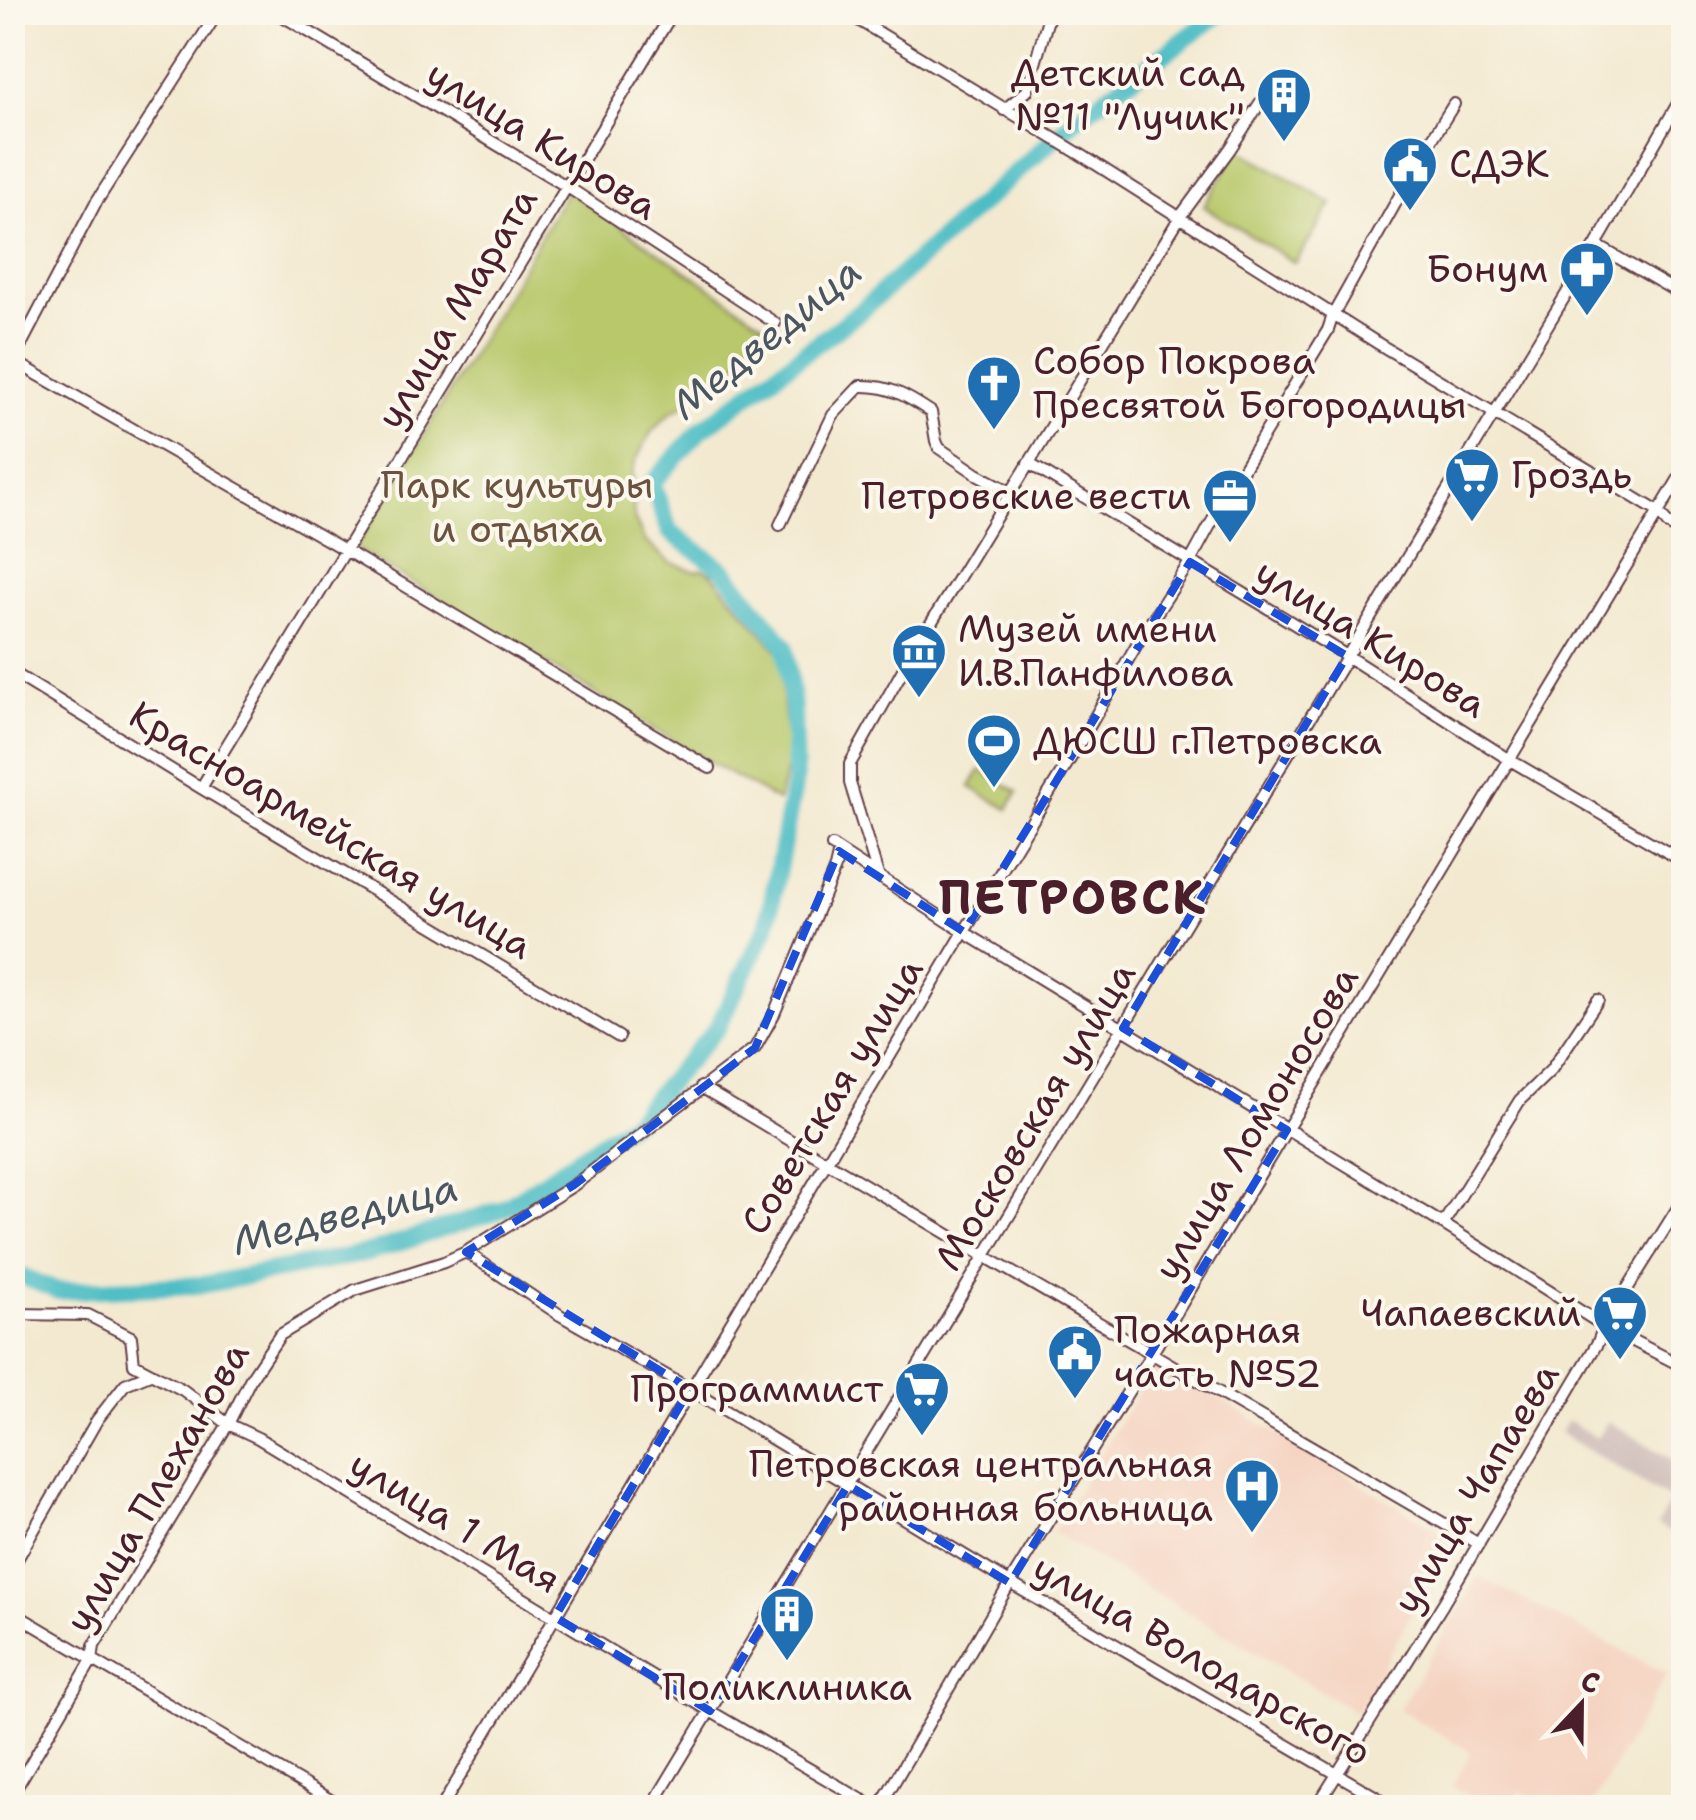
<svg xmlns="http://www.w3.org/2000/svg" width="1696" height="1820" viewBox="0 0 1696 1820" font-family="'Shantell Sans',sans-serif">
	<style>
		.built { fill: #f5d3c1 }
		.industrial { fill: #d1c0bc }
		.green { fill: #b8c86b; stroke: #81744b; stroke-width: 2.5 }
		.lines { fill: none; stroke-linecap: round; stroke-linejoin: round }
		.river { stroke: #4ebdc5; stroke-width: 18 }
		.minor-casing { stroke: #633d44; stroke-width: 14 }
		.minor { stroke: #fff; stroke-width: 10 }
		.marked { fill: none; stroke: #1d4ed8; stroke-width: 8; stroke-dasharray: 20 12; stroke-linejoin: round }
		.labels { text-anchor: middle; stroke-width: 8; stroke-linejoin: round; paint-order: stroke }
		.poi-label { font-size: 38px; fill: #4a1f2b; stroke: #fbf7ec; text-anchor: end }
		.street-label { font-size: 38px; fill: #4a1f2b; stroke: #fbf7ec }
		.park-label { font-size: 38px; fill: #6b523e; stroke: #fbf7ec }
		.water-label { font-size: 40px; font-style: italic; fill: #4b5661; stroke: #fbf7ec }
		.district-label { font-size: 48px; font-weight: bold; letter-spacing: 2.5px; fill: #4a1f2b; stroke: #fbf7ec }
	</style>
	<rect width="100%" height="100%" fill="#fbf7ec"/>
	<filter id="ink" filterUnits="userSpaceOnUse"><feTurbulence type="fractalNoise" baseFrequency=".01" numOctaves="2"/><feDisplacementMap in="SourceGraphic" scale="20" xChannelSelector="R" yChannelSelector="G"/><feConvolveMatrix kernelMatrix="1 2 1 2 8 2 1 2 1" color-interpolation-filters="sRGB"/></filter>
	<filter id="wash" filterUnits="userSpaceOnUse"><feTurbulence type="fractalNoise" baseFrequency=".0048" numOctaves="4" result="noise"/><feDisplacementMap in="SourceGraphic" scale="40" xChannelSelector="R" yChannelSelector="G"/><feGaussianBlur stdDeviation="2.25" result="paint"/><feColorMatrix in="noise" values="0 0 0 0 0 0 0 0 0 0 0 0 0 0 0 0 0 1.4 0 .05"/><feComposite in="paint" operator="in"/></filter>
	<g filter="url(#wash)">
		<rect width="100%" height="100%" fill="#f3e9d0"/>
		<path class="built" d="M1157 1361 1452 1539 1357 1713 1053 1532Z
			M1478 1576 1667 1674 1591 1807H1548L1520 1791 1510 1807H1478L1480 1803 1452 1786 1471 1752 1399 1709Z"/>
		<path class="industrial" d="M1567 1420 1597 1438 1608 1421 1683 1466V1541L1657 1525 1671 1500 1560 1433Z"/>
		<path class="green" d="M1239 149 1332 204 1295 263 1203 206Z
			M567 190 774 331 693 400 670 413 652 431 636 460 632 473 634 518 645 541 669 562 695 571 703 569 711 573 780 654 788 764 778 801 697 755 355 548 495 316Z
			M980 770 1018 792 1008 809 970 787Z"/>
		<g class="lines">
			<path class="river" d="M12 1272 58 1291 201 1285 368 1253 503 1209 634 1121 717 1028 767 927 795 780 793 706 785 646 724 570 670 532 652 483 701 430 862 310 1072 122 1222 12"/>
		</g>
	</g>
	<g filter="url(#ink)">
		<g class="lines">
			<g class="minor-casing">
				<path id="minor" d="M276 12 566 186 775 323
					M845 12 1083 156 1379 344 1657 511 1668 524 1684 534
					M1004 110 1027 91 1050 12
					M1596 245 1684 296
					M12 360 345 550 710 768
					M12 362 95 204 218 12
					M1028 463 1347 656 1510 760 1684 862
					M780 525 833 415 860 386C889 385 907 396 931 412L936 441 939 448 977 474 1011 492
					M12 672 201 788 619 1037
					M201 788 673 12
					M832 846 964 932 1443 1224 1604 1326 1684 1367
					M878 875 850 783V764L909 659 1180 217 1230 149 1260 103
					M701 1087 986 1257 1479 1544
					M1443 1224 1520 1100 1551 1070 1598 1000
					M466 1252 560 1315 690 1389 1010 1583 1395 1808
					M12 1314 88 1315 131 1337 134 1364 183 1390 228 1424 258 1438 710 1711 876 1808
					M12 1568 97 1420 125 1384 150 1374
					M12 1612 344 1808
					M12 1795 92 1660 94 1646 228 1424 251 1378 280 1335 355 1290 444 1262 466 1252 574 1185 755 1048 774 1014 835 868 839 851
					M441 1808 964 932 1078 746 1144 632 1190 562 1221 505 1328 330 1333 315 1424 152 1454 104
					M651 1808 1596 245 1684 93
					M879 1808 1010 1583 1152 1353 1684 470
					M1316 1808 1443 1604 1598 1342 1604 1326 1684 1198"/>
			</g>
			<use href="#minor" class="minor"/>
		</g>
	</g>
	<path class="marked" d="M1190 562 1347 656 1123 1028 1287 1130 1010 1583 848 1485 710 1711 555 1617 690 1389 466 1252 574 1185 755 1048 839 851 964 932Z"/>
	<defs>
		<g id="building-pin" transform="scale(2.875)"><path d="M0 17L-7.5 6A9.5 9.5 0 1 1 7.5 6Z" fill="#1f6fb2" stroke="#fbf7ec"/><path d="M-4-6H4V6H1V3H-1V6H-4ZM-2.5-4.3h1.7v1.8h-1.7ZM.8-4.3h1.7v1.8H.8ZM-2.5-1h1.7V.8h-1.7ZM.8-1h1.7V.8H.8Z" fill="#fff"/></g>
		<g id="civic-pin" transform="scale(2.875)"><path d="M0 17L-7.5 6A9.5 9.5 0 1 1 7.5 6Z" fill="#1f6fb2" stroke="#fbf7ec"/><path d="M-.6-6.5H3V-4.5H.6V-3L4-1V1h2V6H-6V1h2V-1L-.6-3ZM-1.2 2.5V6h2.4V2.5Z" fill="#fff"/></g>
		<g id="pharmacy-pin" transform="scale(2.875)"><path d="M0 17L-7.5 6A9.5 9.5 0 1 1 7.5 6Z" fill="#1f6fb2" stroke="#fbf7ec"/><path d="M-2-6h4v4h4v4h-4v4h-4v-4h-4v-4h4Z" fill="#fff"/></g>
		<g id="church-pin" transform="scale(2.875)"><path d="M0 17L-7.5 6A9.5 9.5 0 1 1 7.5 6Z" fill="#1f6fb2" stroke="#fbf7ec"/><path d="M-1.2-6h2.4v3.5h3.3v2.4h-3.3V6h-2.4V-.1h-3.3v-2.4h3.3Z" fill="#fff"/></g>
		<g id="supermarket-pin" transform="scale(2.875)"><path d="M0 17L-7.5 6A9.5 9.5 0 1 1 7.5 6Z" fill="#1f6fb2" stroke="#fbf7ec"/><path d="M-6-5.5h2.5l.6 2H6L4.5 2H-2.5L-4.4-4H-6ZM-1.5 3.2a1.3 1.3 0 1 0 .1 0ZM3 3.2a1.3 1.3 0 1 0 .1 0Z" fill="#fff"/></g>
		<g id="office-pin" transform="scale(2.875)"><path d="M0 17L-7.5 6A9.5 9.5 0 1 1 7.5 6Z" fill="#1f6fb2" stroke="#fbf7ec"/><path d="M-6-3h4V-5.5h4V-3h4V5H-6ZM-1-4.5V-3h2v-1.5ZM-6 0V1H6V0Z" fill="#fff"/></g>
		<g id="museum-pin" transform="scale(2.875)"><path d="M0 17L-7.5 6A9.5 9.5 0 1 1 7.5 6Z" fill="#1f6fb2" stroke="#fbf7ec"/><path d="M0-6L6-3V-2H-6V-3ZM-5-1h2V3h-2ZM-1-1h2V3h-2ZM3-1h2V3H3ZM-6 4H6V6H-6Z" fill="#fff"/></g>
		<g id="stadium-pin" transform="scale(2.875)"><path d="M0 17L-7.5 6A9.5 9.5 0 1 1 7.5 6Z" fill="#1f6fb2" stroke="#fbf7ec"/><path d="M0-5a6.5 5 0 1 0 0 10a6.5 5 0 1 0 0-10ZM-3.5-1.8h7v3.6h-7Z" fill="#fff"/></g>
		<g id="hospital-pin" transform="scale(2.875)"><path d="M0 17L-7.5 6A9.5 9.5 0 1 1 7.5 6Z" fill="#1f6fb2" stroke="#fbf7ec"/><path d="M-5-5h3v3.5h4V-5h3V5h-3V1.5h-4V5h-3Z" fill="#fff"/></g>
	</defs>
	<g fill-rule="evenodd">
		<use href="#building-pin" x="1284" y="95"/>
		<use href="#civic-pin" x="1410" y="164"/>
		<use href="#pharmacy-pin" x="1587" y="269"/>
		<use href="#church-pin" x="994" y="383"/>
		<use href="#supermarket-pin" x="1472" y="475"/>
		<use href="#office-pin" x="1230" y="496"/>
		<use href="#museum-pin" x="919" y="651"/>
		<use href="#stadium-pin" x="994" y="741"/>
		<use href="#supermarket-pin" x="1620" y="1313"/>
		<use href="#civic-pin" x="1075" y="1352"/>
		<use href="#supermarket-pin" x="922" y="1389"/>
		<use href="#hospital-pin" x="1252" y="1486"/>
		<use href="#building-pin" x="787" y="1614"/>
	</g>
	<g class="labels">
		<g class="poi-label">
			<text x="1245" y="86">Детский сад<tspan x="1245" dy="44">№11 "Лучик"</tspan></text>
			<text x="1449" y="177" text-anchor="start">СДЭК</text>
			<text x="1548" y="282">Бонум</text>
			<text x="1033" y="374" text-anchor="start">Собор Покрова<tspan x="1033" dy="44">Пресвятой Богородицы</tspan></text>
			<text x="1511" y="488" text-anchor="start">Гроздь</text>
			<text x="1191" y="509">Петровские вести</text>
			<text x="958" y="642" text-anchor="start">Музей имени<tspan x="958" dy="44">И.В.Панфилова</tspan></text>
			<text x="1033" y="754" text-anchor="start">ДЮСШ г.Петровска</text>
			<text x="1581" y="1326">Чапаевский</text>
			<text x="1114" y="1343" text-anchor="start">Пожарная<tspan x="1114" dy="44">часть №52</tspan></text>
			<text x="883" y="1402">Программист</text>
			<text x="1213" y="1477">Петровская центральная<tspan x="1213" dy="44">районная больница</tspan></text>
			<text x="787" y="1700" text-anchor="middle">Поликлиника</text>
		</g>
		<g class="street-label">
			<text transform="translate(542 140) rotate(32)" y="13">улица Кирова</text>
			<text transform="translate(457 308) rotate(-59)" y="13">улица Марата</text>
			<text transform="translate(1371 638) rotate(32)" y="13">улица Кирова</text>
			<text transform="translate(331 830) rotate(31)" y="13">Красноармейская улица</text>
			<text transform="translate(832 1096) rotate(-59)" y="13">Советская улица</text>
			<text transform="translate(1035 1116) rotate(-59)" y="13">Московская улица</text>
			<text transform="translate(1256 1123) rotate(-59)" y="13">улица Ломоносова</text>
			<text transform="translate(157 1487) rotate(-60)" y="13">улица Плеханова</text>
			<text transform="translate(1476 1488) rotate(-59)" y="13">улица Чапаева</text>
			<text transform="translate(455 1522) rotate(31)" y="13">улица 1 Мая</text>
			<text transform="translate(1202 1660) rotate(30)" y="13">улица Володарского</text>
		</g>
		<g class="park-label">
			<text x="517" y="498">Парк культуры<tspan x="517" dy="44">и отдыха</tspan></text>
		</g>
		<g class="water-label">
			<text transform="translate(766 338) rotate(-39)" y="14">Медведица</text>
			<text transform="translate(345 1214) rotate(-14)" y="14">Медведица</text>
		</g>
		<g class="district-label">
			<text x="1073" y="914">ПЕТРОВСК</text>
		</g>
	</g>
	<rect width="1696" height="1820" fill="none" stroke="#fbf7ec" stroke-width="50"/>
	<g transform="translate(1581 1705) rotate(22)" stroke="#fbf7ec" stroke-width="8" paint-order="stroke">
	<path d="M0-8L18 38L0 25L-18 38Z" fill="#4a1f2b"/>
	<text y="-15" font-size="28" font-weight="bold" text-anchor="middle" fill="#4a1f2b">С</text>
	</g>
</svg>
